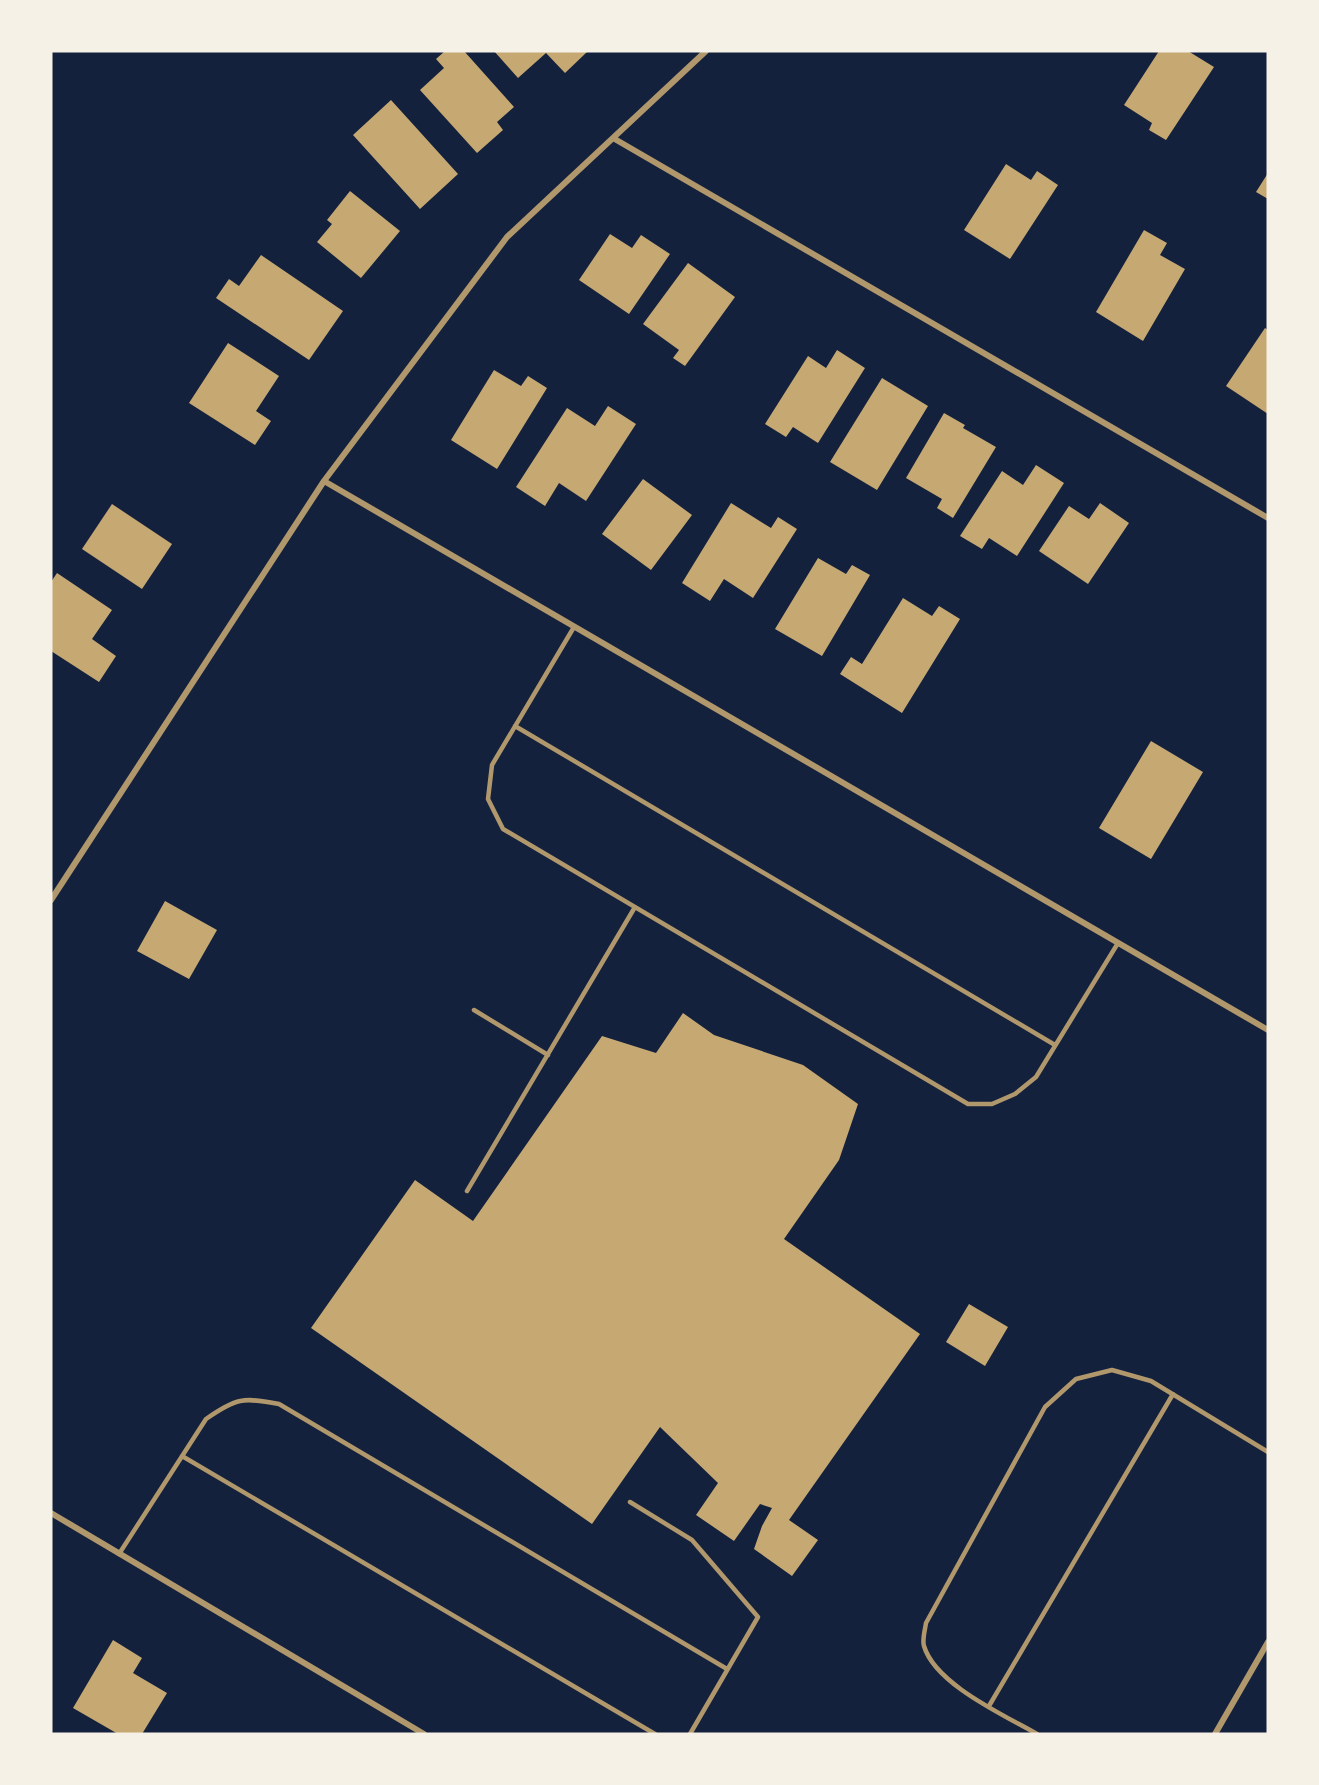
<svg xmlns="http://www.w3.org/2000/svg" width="1319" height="1785" viewBox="0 0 1319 1785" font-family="Lora,serif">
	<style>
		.building { fill: #c6a872 }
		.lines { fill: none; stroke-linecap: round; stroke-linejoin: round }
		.service { stroke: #b1986c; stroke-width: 4.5 }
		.minor { stroke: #b1986c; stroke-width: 6 }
	</style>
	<rect width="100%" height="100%" fill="#14213d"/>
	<path class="building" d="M445 51H464L514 107 497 122 503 130 477 153 420 90 444 68 436 59Z
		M494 51H586L587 52 565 73 546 53 518 78Z
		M1159 51H1188L1214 67 1166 140 1149 130 1152 123 1124 105Z
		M391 100 458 174 420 209 353 135Z
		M1006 164 1031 180 1037 171 1058 185 1010 259 964 230Z
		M1268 173V199L1256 192Z
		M350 191 400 231 361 278 317 242 332 224 327 220Z
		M1144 230 1167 243 1160 255 1185 269 1143 341 1096 312Z
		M610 234 632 248 641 235 670 254 629 314 579 280Z
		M261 255 343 311 309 360 216 298 229 279 239 286Z
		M688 263 735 297 685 366 673 358 679 350 643 324Z
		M1265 328 1268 330V414L1226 386Z
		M228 343 279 376 256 411 271 421 255 445 189 403Z
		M837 350 865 368 818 443 793 427 786 437 765 424 808 356 826 368Z
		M494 370 521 386 528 376 547 388 497 469 451 440Z
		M882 378 928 406 877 490 830 462Z
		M608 406 636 424 586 501 559 483 545 506 516 487 567 408 595 426Z
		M944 413 965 425 963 428 996 447 953 518 937 508 942 499 906 478Z
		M1036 465 1064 483 1017 556 989 538 982 549 960 536 1002 471 1023 485Z
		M643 479 692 515 651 570 602 534Z
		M731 503 771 528 778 517 797 529 753 598 724 579 710 601 682 583Z
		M1100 503 1129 523 1088 584 1039 551 1069 506 1089 519Z
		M112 504 172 544 142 589 82 549Z
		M818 558 846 574 852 565 870 575 822 656 775 629Z
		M57 573 112 610 92 639 116 656 99 682 51 651V582Z
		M903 598 932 616 939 606 960 619 902 713 840 674 851 657 862 664Z
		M1151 741 1203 772 1151 859 1099 828Z
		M165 901 217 930 189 979 137 951Z
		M683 1013 714 1035 803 1065 858 1104 839 1160 784 1239 920 1334 789 1520 818 1540 792 1576 754 1549 762 1526 772 1508 760 1504 734 1541 696 1515 718 1483 660 1427 592 1524 311 1328 415 1180 473 1221 602 1036 656 1053Z
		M969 1304 1008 1327 985 1366 946 1342Z
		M113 1640 142 1658 133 1673 167 1693 142 1734H118L73 1708Z"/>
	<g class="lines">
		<path class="service" d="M574 627 492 765 488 799 503 829 968 1104H992L1015 1094 1036 1077 1118 943
			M515 726 1055 1045
			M474 1010 548 1055
			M467 1191 635 907
			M182 1456 655 1734
			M630 1502 692 1540 758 1617 690 1734
			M119 1554 206 1419C236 1398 243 1397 279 1404L727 1669
			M989 1706 1173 1394
			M1037 1734C1004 1715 935 1684 924 1646 922 1640 925 1630 926 1623L1045 1407 1076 1379 1112 1370 1151 1381 1268 1452"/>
		<path class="minor" d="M613 138 1268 518
			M324 481 1268 1030
			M51 900 324 481 507 237 706 51
			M51 1513 424 1734
			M1215 1734 1268 1642"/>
	</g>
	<rect width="1319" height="1785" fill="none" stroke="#f6f1e7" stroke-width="105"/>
</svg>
